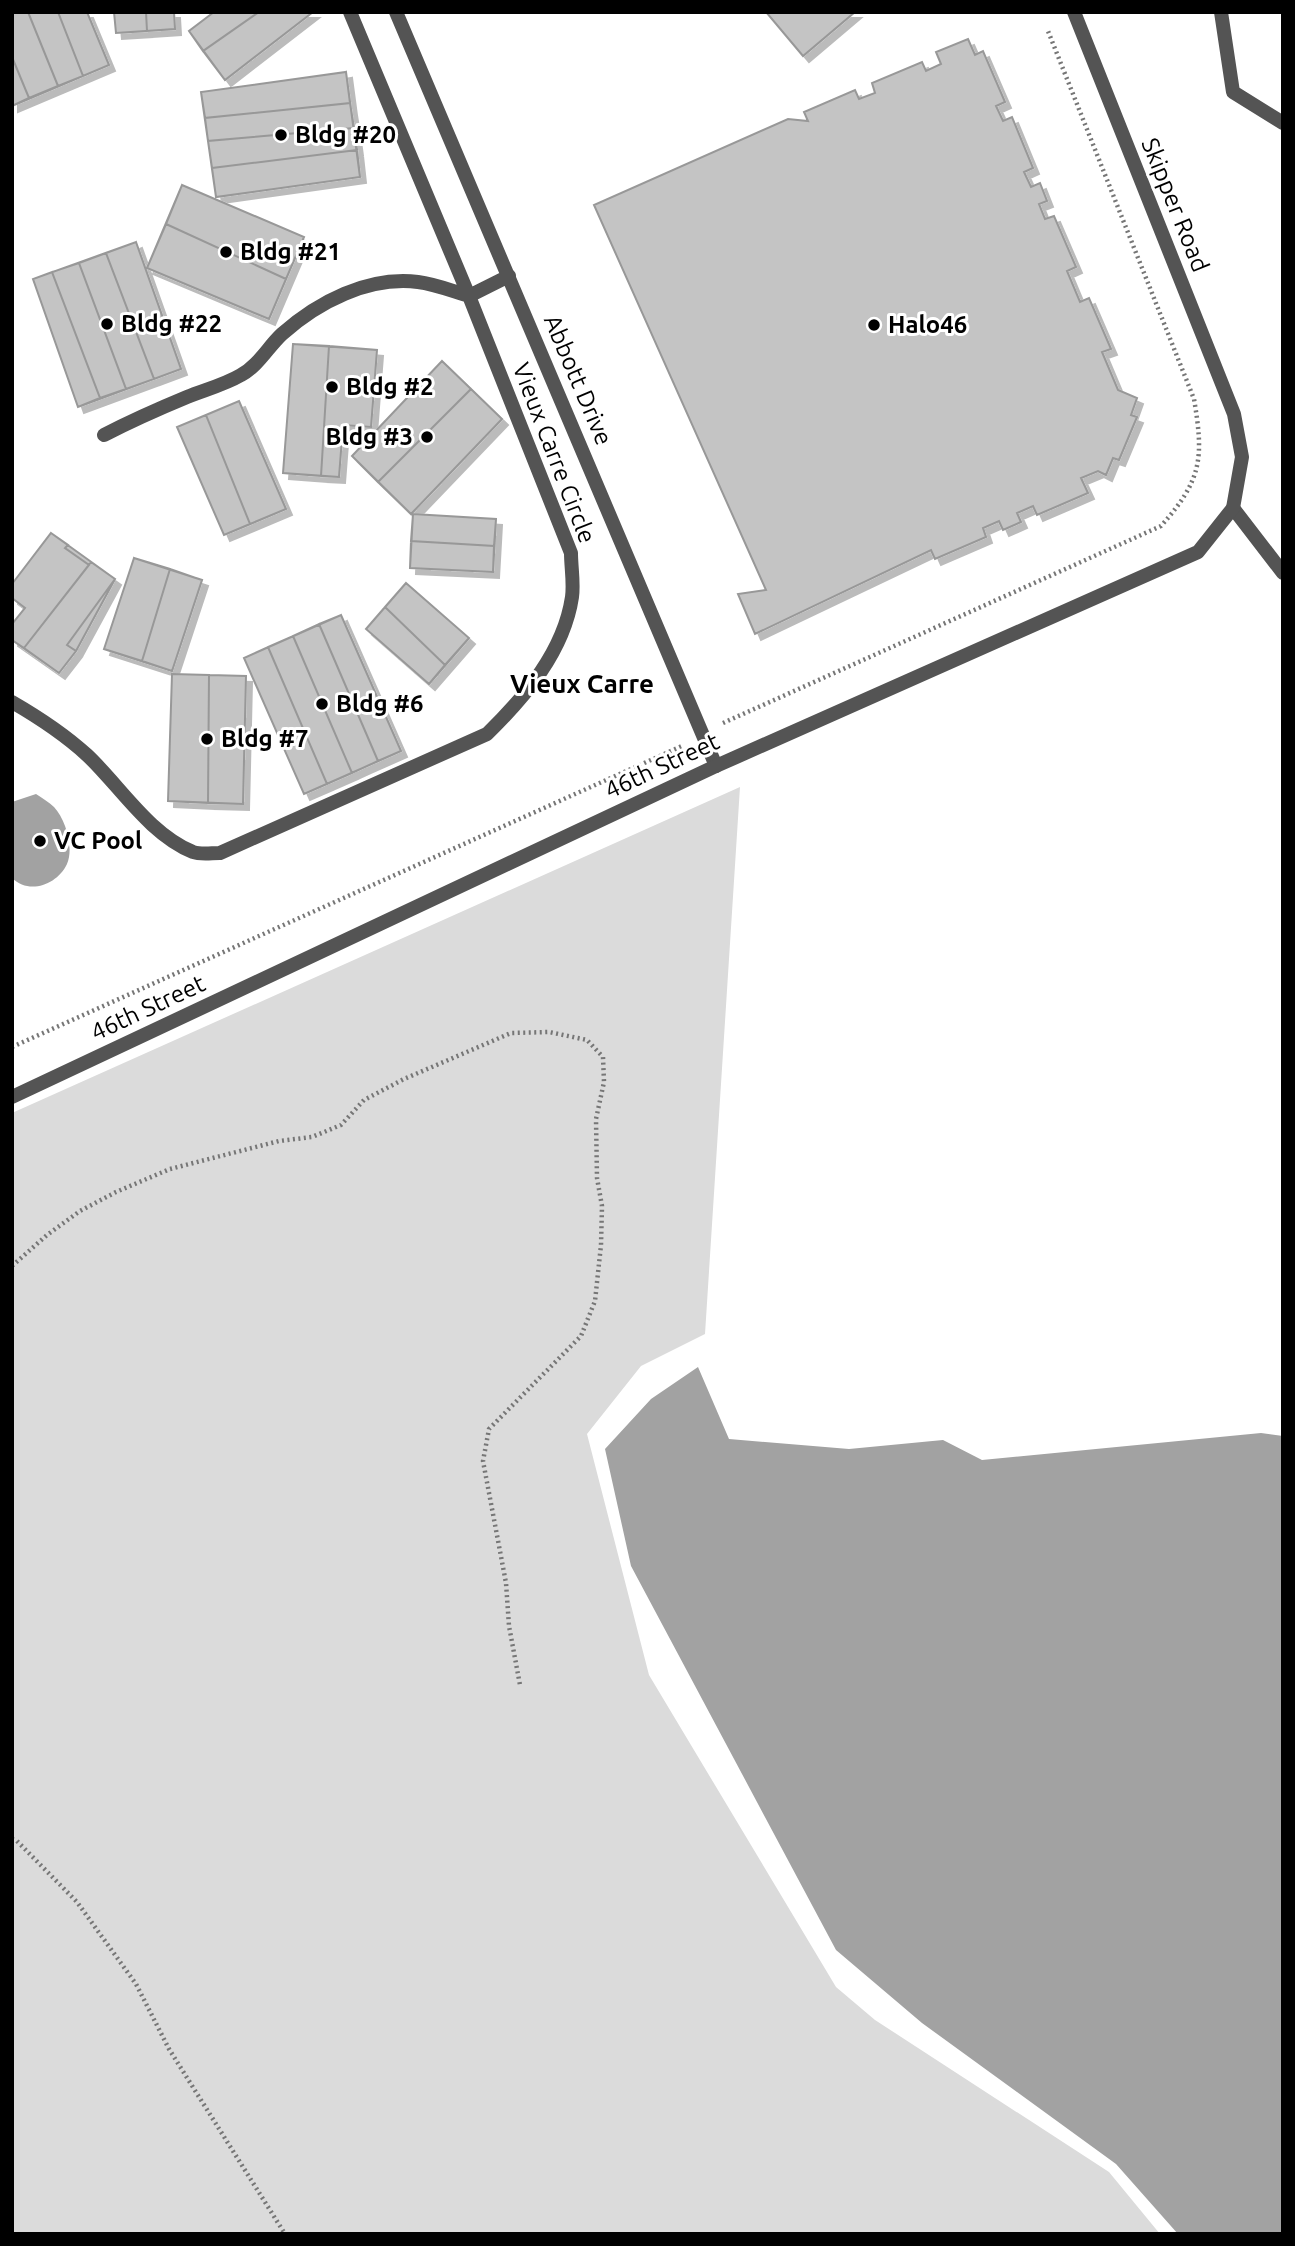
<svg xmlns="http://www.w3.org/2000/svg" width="1295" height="2246" viewBox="0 0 1295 2246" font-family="Ubuntu,sans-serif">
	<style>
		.green { fill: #dbdbdb }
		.water { fill: #a2a2a2 }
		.building { fill: #c4c4c4; stroke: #989898; stroke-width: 2; filter: url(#shadow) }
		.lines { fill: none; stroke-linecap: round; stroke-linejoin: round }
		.path { stroke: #767676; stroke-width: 4.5; stroke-dasharray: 2 3.5; stroke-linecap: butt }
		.minor { stroke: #545454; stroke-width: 14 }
		.tertiary { stroke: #545454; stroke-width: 14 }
		.poi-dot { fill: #000; stroke: #fff; stroke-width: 2.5 }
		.labels { text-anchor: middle; stroke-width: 6; stroke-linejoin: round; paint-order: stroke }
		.poi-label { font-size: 24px; font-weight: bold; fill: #000; stroke: #fff; text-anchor: start }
		.street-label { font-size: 24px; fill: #000; stroke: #fff }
		.neighbourhood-label { font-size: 26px; font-weight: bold; fill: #000; stroke: #fff }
	</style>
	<defs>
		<filter id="shadow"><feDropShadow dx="6" dy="6" stdDeviation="0" flood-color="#0004"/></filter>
	</defs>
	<rect width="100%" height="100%" fill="#fff"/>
	<path class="green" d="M740 787 705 1334 641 1366 587 1434 649 1675 836 1987 875 2020 1109 2172 1160 2234H12V1113Z"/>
	<path class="water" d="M36 794C42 798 49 802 54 807 66 820 74 848 67 864 57 885 29 895 12 878V802Z
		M698 1367 729 1439 849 1449 943 1440 982 1460 1261 1433 1283 1436V2234H1178L1116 2164 922 2023 836 1950 631 1566 605 1449 651 1399Z"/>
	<path class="building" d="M12 12H28L58 86 29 98 12 57Z
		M12 12H87L109 65 12 106Z
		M28 12H58L83 76 58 86Z
		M58 12H87L109 65 83 76Z
		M114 12H146L147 31 116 33Z
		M114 12H174L175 29 116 33Z
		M146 12H174L175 29 147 31Z
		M214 12H259L203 51 189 31Z
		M214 12H313L225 80 189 31Z
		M259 12H313L225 80 203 51Z
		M766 12H855L803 56Z
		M968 39 975 55 983 51 1005 102 996 106 1003 121 1012 117 1033 168 1024 172 1031 187 1040 183 1047 201 1039 204 1045 219 1054 216 1076 267 1067 271 1080 302 1089 298 1111 349 1102 352 1118 390 1137 398 1131 415 1137 417 1119 460 1113 458 1106 475 1098 471 1081 478 1088 493 1037 515 1033 506 1017 513 1021 522 1003 530 999 521 983 528 986 537 935 559 931 550 755 634 738 594 766 590 594 205 788 119 808 121 804 112 855 90 859 99 875 93 872 83 922 62 926 71 941 64 936 52Z
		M12 57 29 98 12 106Z
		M346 72 350 103 205 118 201 92Z
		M346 72 360 177 216 197 201 92Z
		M350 103 354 128 208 141 205 118Z
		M354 128 357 150 212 168 208 141Z
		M357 150 360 177 216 197 212 168Z
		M182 185 304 237 286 279 166 224Z
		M182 185 304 237 269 319 147 268Z
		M166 224 286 279 269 319 147 268Z
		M136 242 181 369 154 379 106 253Z
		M136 242 181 369 78 407 33 279Z
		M106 253 154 379 126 389 79 263Z
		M79 263 126 389 100 398 52 272Z
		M52 272 100 398 78 407 33 279Z
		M293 344 329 346 321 476 283 473Z
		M293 344 377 350 371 427 343 425 339 477 283 473Z
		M329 346 377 350 371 427 343 425 339 477 321 476Z
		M442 361 471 389 378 482 352 456Z
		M442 361 502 419 411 514 352 456Z
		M471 389 502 419 411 514 378 482Z
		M239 401 286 509 250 524 206 415Z
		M239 401 286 509 224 535 177 427Z
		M206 415 250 524 224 535 177 427Z
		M413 514 496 519 494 546 411 541Z
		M413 514 496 519 493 572 410 568Z
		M51 533 68 545 65 548 89 565 24 648 12 640V624L25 608 12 598V584Z
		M51 533 115 579 76 651 59 673 12 640V624L25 608 12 598V584Z
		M411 541 494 546 493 572 410 568Z
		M134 558 170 569 142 661 104 649Z
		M134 558 202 580 172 671 104 649Z
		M91 562 115 579 67 645 76 651 59 673 24 648Z
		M170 569 202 580 172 671 142 661Z
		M406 583 469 638 445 665 385 607Z
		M406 583 469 638 429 684 366 629Z
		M385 607 445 665 429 684 366 629Z
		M341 615 401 751 378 761 319 624Z
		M341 615 401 751 304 794 244 658Z
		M319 624 378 761 352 773 293 636Z
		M293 636 352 773 327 784 268 647Z
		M268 647 327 784 304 794 244 658Z
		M172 674 209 675 208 803 168 801Z
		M172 674 246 676 243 804 168 801Z
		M209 675 246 676 243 804 208 803Z"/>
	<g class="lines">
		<path class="path" d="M723 723 1161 526C1202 480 1204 458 1194 399L1048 31
			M12 1047 682 746
			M12 1266 47 1235 80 1211 116 1192 170 1169 279 1141 312 1137 341 1125 364 1100 404 1079 511 1033 549 1032 587 1040 603 1057 604 1082 596 1119 597 1178 602 1206 601 1245 595 1301 581 1336 489 1429 483 1461 506 1583 509 1626 520 1685
			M12 1839 16 1840 77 1902 136 1984 169 2049 285 2234"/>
		<path class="minor" d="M396 12 716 766
			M1221 12 1233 92 1283 123
			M104 435C131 421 158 409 187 397 204 390 224 385 241 375 258 366 268 347 282 334 318 302 368 276 418 282 435 284 452 291 469 296L509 276
			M1233 508 1283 573
			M12 702C38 717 64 734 87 755 120 786 149 834 193 852 201 855 211 853 220 853L487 734C525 697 564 651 572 597 574 583 571 567 571 553L469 296 350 12"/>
		<path class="tertiary" d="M12 1097 716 766 1198 552 1233 508 1242 457 1234 414 1074 12"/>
	</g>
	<g class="poi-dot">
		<circle cx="281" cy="135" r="7"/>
		<circle cx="226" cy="252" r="7"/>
		<circle cx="107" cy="324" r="7"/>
		<circle cx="874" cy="325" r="7"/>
		<circle cx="332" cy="387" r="7"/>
		<circle cx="427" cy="437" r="7"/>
		<circle cx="322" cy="704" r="7"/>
		<circle cx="207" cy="739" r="7"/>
		<circle cx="40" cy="841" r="7"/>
	</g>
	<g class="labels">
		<g class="poi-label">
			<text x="295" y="143">Bldg #20</text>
			<text x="240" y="260">Bldg #21</text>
			<text x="121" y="332">Bldg #22</text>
			<text x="888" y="333">Halo46</text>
			<text x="346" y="395">Bldg #2</text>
			<text x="413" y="445" text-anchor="end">Bldg #3</text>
			<text x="336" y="712">Bldg #6</text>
			<text x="221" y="747">Bldg #7</text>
			<text x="54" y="849">VC Pool</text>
		</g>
		<g class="street-label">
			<text transform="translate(1175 205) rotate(68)" y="8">Skipper Road</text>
			<text transform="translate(578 380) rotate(67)" y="8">Abbott Drive</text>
			<text transform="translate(554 453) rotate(69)" y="8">Vieux Carre Circle</text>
			<text transform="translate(662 766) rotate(-25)" y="8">46th Street</text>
			<text transform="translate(148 1008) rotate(-25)" y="8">46th Street</text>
		</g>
		<g class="neighbourhood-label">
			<text x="582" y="693">Vieux Carre</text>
		</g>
	</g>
	<rect width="1295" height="2246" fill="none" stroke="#000000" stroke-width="28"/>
</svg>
